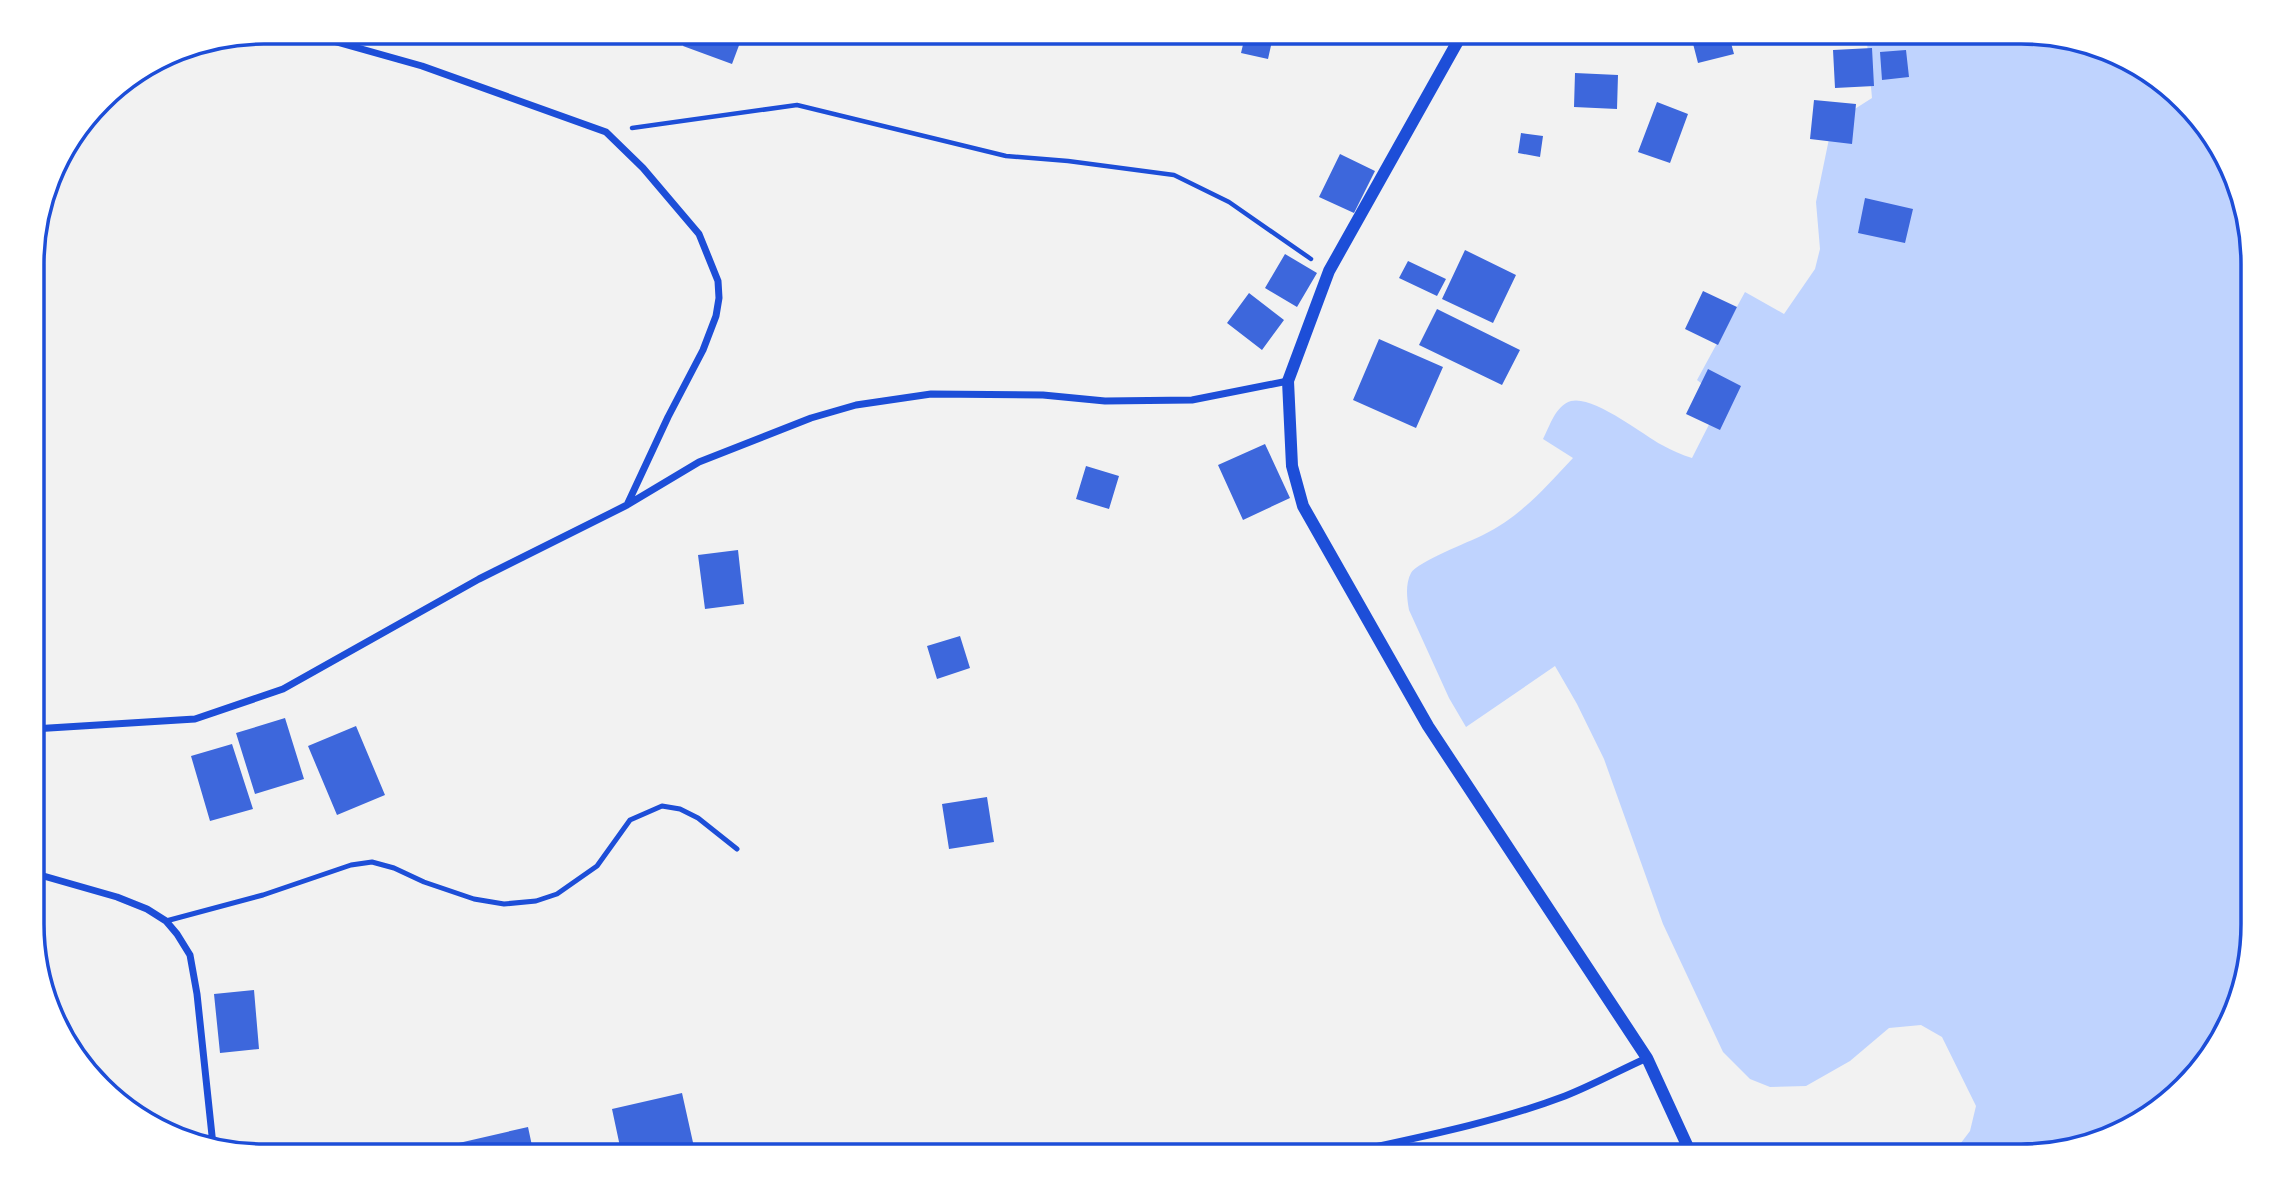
<svg xmlns="http://www.w3.org/2000/svg" width="2285" height="1188" viewBox="0 0 2285 1188" font-family="'Work Sans',sans-serif">
	<style>
		.water { fill: #bfd3fe }
		.building { fill: #3d67dc }
		.lines { fill: none; stroke-linecap: round; stroke-linejoin: round }
		.path { stroke: #1d4ed8; stroke-width: 4.5 }
		.service { stroke: #1d4ed8; stroke-width: 5 }
		.minor { stroke: #1d4ed8; stroke-width: 7 }
		.tertiary { stroke: #1d4ed8; stroke-width: 12 }
		.rim { fill: none; stroke: #1d4ed8; stroke-width: 3.5 }
	</style>
	<rect width="100%" height="100%" fill="#f2f2f2"/>
	<path class="water" d="M1866 32H2021L2124 56 2214 134 2252 234 2253 925 2229 1027 2150 1118 2036 1156H1951L1970 1131 1976 1106 1942 1037 1921 1025 1889 1028 1850 1061 1806 1086 1770 1087 1750 1079 1723 1052 1663 924 1604 759 1577 704 1555 666 1466 727 1449 698 1409 610C1407 599 1405 584 1411 573 1417 562 1469 542 1483 535 1521 516 1544 489 1573 458L1543 439C1550 426 1555 406 1571 401 1593 395 1642 434 1662 445 1671 450 1682 455 1692 458L1722 399 1697 380 1745 292 1784 314 1815 269 1820 249 1816 202 1830 134 1850 112 1872 98Z
		M1851 1145 1872 1156H1806L1824 1147Z"/>
	<path class="building" d="M619 32H654L649 44Z
		M688 32H744L732 64 683 46Z
		M1246 32H1274L1268 59 1241 53Z
		M1690 32H1728L1734 54 1698 63Z
		M1872 48 1874 86 1835 88 1833 50Z
		M1906 50 1909 77 1882 80 1880 52Z
		M1575 73 1618 75 1617 109 1574 107Z
		M1814 100 1856 104 1852 144 1810 139Z
		M1657 102 1688 114 1670 163 1638 152Z
		M1521 133 1543 136 1540 157 1518 153Z
		M1340 154 1375 171 1354 213 1319 197Z
		M1865 198 1913 209 1905 243 1858 233Z
		M1465 250 1516 275 1493 323 1442 299Z
		M1285 254 1317 273 1297 307 1265 288Z
		M1408 261 1446 279 1437 296 1399 278Z
		M1703 291 1737 307 1718 345 1685 329Z
		M1249 293 1284 320 1262 350 1227 323Z
		M1437 309 1520 350 1502 385 1419 345Z
		M1379 339 1443 367 1416 428 1353 400Z
		M1708 369 1741 386 1720 430 1686 414Z
		M1265 444 1290 498 1243 520 1218 465Z
		M1086 466 1119 476 1109 509 1076 499Z
		M738 550 744 604 705 609 698 555Z
		M960 636 970 668 937 679 927 646Z
		M285 718 304 779 255 794 236 733Z
		M356 726 385 795 337 815 308 746Z
		M232 744 253 809 210 821 191 756Z
		M987 797 994 842 949 849 942 804Z
		M254 990 259 1049 220 1053 214 994Z
		M682 1093 696 1156H622L612 1109Z
		M528 1127 534 1155 425 1156 424 1151Z"/>
	<g class="lines">
		<path class="path" d="M632 128 797 105 1006 156 1068 161 1174 175 1229 202 1311 259"/>
		<path class="service" d="M166 921 263 895 351 865 372 862 394 868 424 882 474 899 504 904 536 901 557 894 597 866 630 820 662 806 680 809 698 818 737 849"/>
		<path class="minor" d="M301 32 422 66 606 132 643 168 699 234 718 281 719 298 716 316 703 350 668 417 627 505
			M33 729 195 719 283 689 479 579 627 505 699 462 811 418 856 405 931 394 1043 395 1105 401 1192 400 1288 381
			M33 873 117 897 147 909 166 921 177 934 190 955 197 994 213 1145
			M1333 1156C1410 1139 1491 1124 1565 1096 1593 1085 1620 1070 1647 1058"/>
		<path class="tertiary" d="M1463 32 1329 271 1288 381 1292 466 1303 506 1428 726 1647 1058 1692 1156"/>
	</g>
	<path d="M0 0H2285V1188H0ZM264 44H2021A220 220 0 0 1 2241 264V924A220 220 0 0 1 2021 1144H264A220 220 0 0 1 44 924V264A220 220 0 0 1 264 44Z" fill="#fff" fill-rule="evenodd"/>
	<path class="rim" d="M264 44H2021A220 220 0 0 1 2241 264V924A220 220 0 0 1 2021 1144H264A220 220 0 0 1 44 924V264A220 220 0 0 1 264 44Z"/>
</svg>
